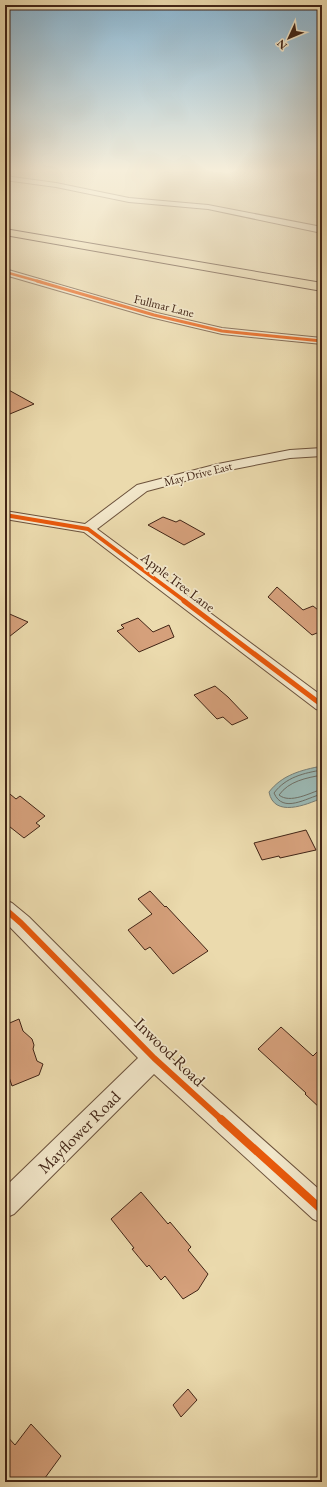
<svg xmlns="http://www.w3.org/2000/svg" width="327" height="1487" viewBox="0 0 327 1487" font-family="'EB Garamond',serif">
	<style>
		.water { fill: #9bb8b3; stroke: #777d74 }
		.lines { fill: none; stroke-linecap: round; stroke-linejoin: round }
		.shore { stroke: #6e6e64; stroke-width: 1 }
		.building { fill: #d5a07b; stroke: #422516 }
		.minor-casing { stroke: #6c523c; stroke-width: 2 }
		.motorway-casing { stroke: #422516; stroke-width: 2 }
		.minor { fill: #f2e7ca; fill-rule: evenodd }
		.motorway { fill: #ebdaad; fill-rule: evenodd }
		.cycleway-far5-casing { stroke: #f2e7ca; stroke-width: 3.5 }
		.cycleway-far4-casing { stroke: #f2e7ca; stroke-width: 4.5 }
		.cycleway-far3-casing { stroke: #f2e7ca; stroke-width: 6 }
		.cycleway-far2-casing { stroke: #f2e7ca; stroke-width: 8 }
		.cycleway-far1-casing { stroke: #f2e7ca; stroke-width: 8 }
		.cycleway-casing { stroke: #f2e7ca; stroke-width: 10 }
		.cycleway-far5 { stroke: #e8590c; stroke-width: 2.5 }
		.cycleway-far4 { stroke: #e8590c; stroke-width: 3 }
		.cycleway-far3 { stroke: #e8590c; stroke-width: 4 }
		.cycleway-far2 { stroke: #e8590c; stroke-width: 5 }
		.cycleway-far1 { stroke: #e8590c; stroke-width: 6 }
		.cycleway { stroke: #e8590c; stroke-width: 8 }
		.labels { text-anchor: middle; stroke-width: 3.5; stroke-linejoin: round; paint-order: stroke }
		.far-street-label { font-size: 12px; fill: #422516; stroke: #f2e7ca }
		.street-label { font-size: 14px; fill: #422516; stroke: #f2e7ca }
		.near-street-label { font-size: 17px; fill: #422516; stroke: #f2e7ca }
	</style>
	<rect width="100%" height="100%" fill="#ebdaad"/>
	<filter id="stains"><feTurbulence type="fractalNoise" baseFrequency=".005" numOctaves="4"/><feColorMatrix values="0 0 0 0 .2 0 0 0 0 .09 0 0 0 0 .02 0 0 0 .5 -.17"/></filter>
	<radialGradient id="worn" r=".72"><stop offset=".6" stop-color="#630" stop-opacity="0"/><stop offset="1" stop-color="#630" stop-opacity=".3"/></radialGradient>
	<path class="water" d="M322 766V798C306 805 274 818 269 792 282 775 301 770 322 766Z"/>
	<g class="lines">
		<path class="shore" d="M322 770C304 773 286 777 274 793 283 814 306 798 322 794
			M322 775C306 778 289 781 279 795 290 804 310 793 322 789"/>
	</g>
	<path class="building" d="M5 388 34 404 5 416Z
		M163 517 176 522 180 520 205 534 184 545 148 525Z
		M277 587 303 610 313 606 322 613V631L312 635 268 597Z
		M5 612 28 622 5 640Z
		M138 618 153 632 169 625 174 637 139 652 117 631 124 628 121 625Z
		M215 686 228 697 248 718 232 725 223 717 217 719 194 695Z
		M5 790 16 799 20 796 45 816 36 823 40 826 24 838 5 823Z
		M306 830 316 850 280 858 279 856 262 860 254 843Z
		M150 891 165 907 166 906 208 951 173 974 150 947 145 950 128 930 152 914 138 899Z
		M19 1019 23 1031 32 1039 34 1045 33 1049 37 1061 43 1064 39 1075 12 1086 5 1065V1025Z
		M281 1027 313 1056 322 1047V1110L305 1094 306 1093 258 1049Z
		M141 1192 168 1224 170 1222 191 1247 188 1250 208 1274 198 1290 183 1299 165 1276 161 1280 149 1265 147 1267 132 1249 134 1248 111 1219Z
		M188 1389 197 1400 181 1417 173 1405Z
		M31 1424 61 1456 42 1482H5V1434L15 1445Z"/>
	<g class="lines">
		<g class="minor-casing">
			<path id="minor" d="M317 171H322V174Z
				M5 176 56 183 129 198 208 205 322 227V233L208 209 129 202 56 187 5 180Z
				M5 269 157 313 222 328 322 338V344L222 334 150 317 5 275Z
				M322 448V456L290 458 219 472 147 491 97 529 322 696V711L316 709 84 532 5 519V511L85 524 137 485 218 464 290 450Z
				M5 900 12 903 29 917 162 1050 322 1192V1223L313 1219 154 1074 14 1214 5 1218V1187L138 1058 5 922Z"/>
		</g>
		<g class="motorway-casing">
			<path id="motorway" d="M5 229 322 283V291L5 235Z"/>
		</g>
		<use href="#minor" class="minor"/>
		<use href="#motorway" class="motorway"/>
		<g class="cycleway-far5-casing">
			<path id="cycleway-far5" d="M5 272 41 282"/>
		</g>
		<g class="cycleway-far4-casing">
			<path id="cycleway-far4" d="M37 281 154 315 222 331 322 341"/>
		</g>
		<g class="cycleway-far3-casing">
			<path id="cycleway-far3" d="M5 515 88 529 186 602"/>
		</g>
		<g class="cycleway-far2-casing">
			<path id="cycleway-far2" d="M184 601 322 705"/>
		</g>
		<g class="cycleway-far1-casing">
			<path id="cycleway-far1" d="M5 909 21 923 154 1058 222 1120"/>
		</g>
		<g class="cycleway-casing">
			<path id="cycleway" d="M221 1119 322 1210"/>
		</g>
		<use href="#cycleway-far5" class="cycleway-far5"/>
		<use href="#cycleway-far4" class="cycleway-far4"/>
		<use href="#cycleway-far3" class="cycleway-far3"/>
		<use href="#cycleway-far2" class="cycleway-far2"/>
		<use href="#cycleway-far1" class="cycleway-far1"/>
		<use href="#cycleway" class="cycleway"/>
	</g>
	<linearGradient id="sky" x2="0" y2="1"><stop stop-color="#89b6d3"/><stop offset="0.45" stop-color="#f6eeda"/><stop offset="1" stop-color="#f6eeda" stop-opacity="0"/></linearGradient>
	<rect width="327" height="379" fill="url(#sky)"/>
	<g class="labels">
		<g class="far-street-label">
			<text transform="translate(164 306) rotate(14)" y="4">Fullmar Lane</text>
			<text transform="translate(198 474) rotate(-14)" y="4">May Drive East</text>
		</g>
		<g class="street-label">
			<text transform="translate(178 582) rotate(37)" y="5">Apple Tree Lane</text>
		</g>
		<g class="near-street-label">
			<text transform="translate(170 1052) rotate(44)" y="6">Inwood Road</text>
			<text transform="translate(79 1132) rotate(-45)" y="6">Mayflower Road</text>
		</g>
	</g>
	<rect width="327" height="1487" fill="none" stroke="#ebdaad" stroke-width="20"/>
	<rect x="6" y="6" width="315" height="1475" fill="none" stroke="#422516" stroke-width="2"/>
	<rect x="10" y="10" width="307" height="1467" fill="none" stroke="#422516"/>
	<g transform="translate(289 38) rotate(226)" stroke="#f2e7ca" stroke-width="3" paint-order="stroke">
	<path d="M0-3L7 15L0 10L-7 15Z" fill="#422516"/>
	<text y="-6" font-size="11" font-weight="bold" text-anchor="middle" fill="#422516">N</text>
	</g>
	<rect width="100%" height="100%" filter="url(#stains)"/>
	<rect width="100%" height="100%" fill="url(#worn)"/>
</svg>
